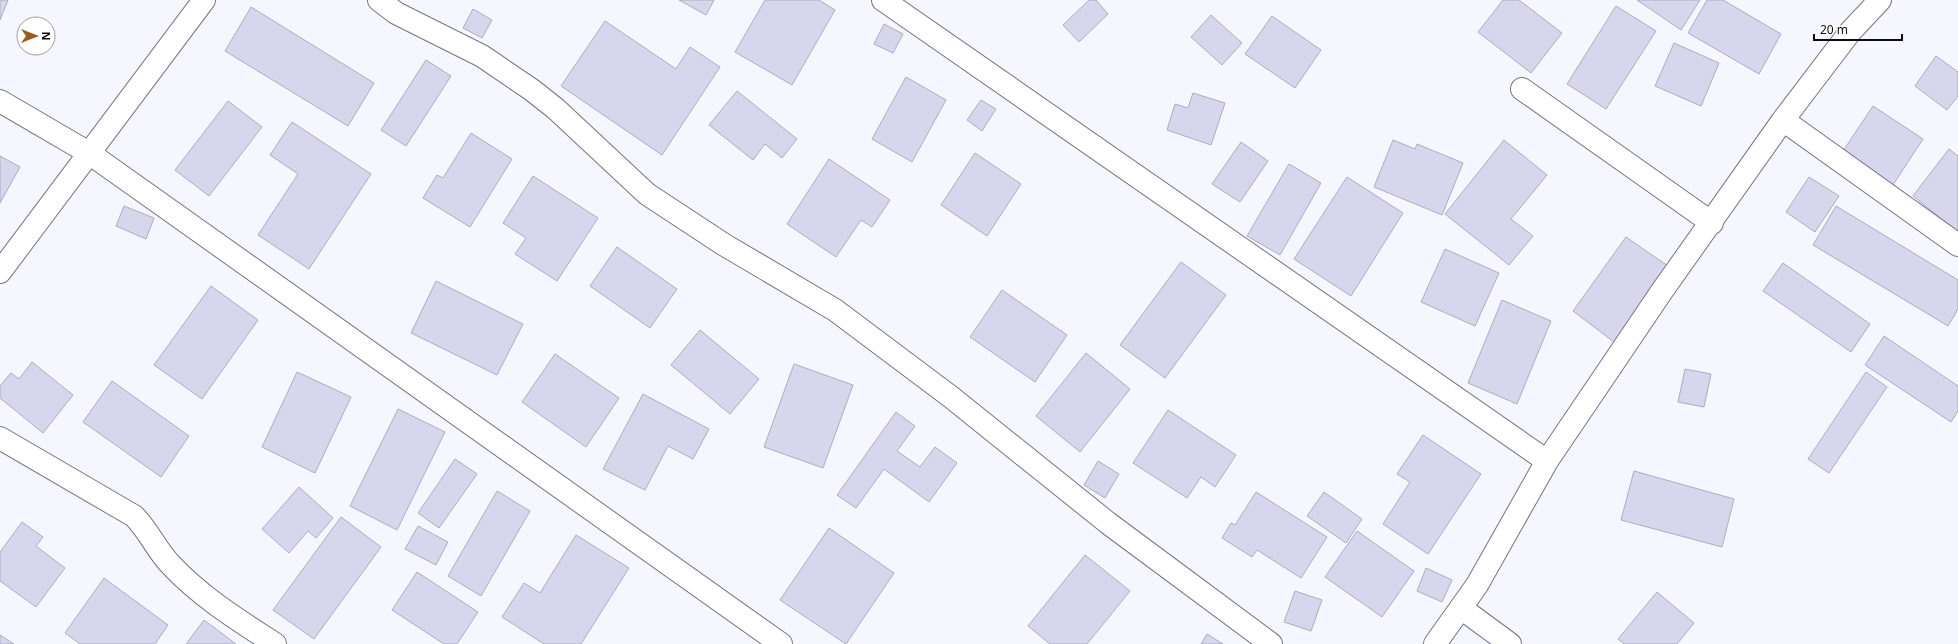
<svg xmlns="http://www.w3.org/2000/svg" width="1958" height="644" viewBox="0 0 1958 644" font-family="'Noto Sans',sans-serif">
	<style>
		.building { fill: #d7d6ec; stroke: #adacc0 }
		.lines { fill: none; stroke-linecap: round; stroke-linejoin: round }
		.street-casing { stroke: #757488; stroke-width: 24 }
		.street { stroke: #fff; stroke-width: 22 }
	</style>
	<rect width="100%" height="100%" fill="#f6f6ff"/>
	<path class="building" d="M0 0H8L0 20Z
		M679 0H714L706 15Z
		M765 0H819L835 10 792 85 735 52Z
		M1089 0H1096L1108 14 1079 42 1063 25Z
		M1503 0H1519L1562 33 1531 73 1478 32Z
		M1637 0H1700L1681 30Z
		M1707 0H1723L1781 34 1759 74 1688 33Z
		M1616 6 1656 31 1606 109 1567 84Z
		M251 7 374 83 348 126 225 51Z
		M473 9 492 20 482 38 463 28Z
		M1211 15 1242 43 1222 65 1191 37Z
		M1272 16 1321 50 1295 88 1245 54Z
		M605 21 676 69 690 47 720 67 662 155 561 86Z
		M884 24 903 34 893 53 874 44Z
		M1674 43 1719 63 1701 106 1655 86Z
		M1936 56 1958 72V96L1947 110 1915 86Z
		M426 60 451 76 406 146 381 130Z
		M906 77 946 100 912 162 872 139Z
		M737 91 797 139 782 158 765 144 753 160 709 125Z
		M1193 93 1225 103 1211 145 1167 130 1175 104 1188 108Z
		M981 100 996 109 982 131 967 120Z
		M228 101 262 127 209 196 175 170Z
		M1873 106 1923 139 1889 191 1839 157Z
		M292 122 371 174 309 269 258 235 298 174 270 155Z
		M471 133 512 159 470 227 423 198 437 175 443 178Z
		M1393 140 1415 149 1417 144 1463 163 1442 215 1374 187Z
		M1504 140 1547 175 1511 219 1533 236 1509 265 1445 214Z
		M1241 142 1268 161 1240 202 1212 184Z
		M1949 149 1958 156V232L1913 196Z
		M975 153 1021 184 987 236 941 205Z
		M0 156 20 167 0 203Z
		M829 159 890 200 872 227 861 220 836 257 787 224Z
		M1289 164 1321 183 1280 255 1247 236Z
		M533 176 598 218 557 281 515 254 526 238 503 223Z
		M1347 177 1403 213 1351 296 1294 259Z
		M1809 177 1839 196 1815 232 1786 212Z
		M124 206 154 218 146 239 116 226Z
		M1836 206 1958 280V309L1948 326 1813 245Z
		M1626 237 1668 266 1614 342 1573 311Z
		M617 247 677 289 650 328 590 286Z
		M1445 249 1499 273 1475 326 1421 302Z
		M1181 262 1226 295 1165 378 1120 345Z
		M1783 263 1870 324 1851 352 1763 291Z
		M436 281 523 324 497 375 411 333Z
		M211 286 258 320 202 399 154 365Z
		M1002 290 1067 335 1035 382 970 337Z
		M1502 300 1551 321 1517 404 1468 383Z
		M700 330 759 379 730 414 671 365Z
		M1884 336 1958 386V411L1951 422 1865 365Z
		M1086 353 1130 389 1080 452 1036 416Z
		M555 354 619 398 586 447 522 402Z
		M32 362 73 395 43 433 0 398V386L11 373 19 379Z
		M794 364 853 385 823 468 764 447Z
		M1685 369 1711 374 1704 407 1678 402Z
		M297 372 351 397 315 473 262 447Z
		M1866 372 1887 387 1829 473 1808 459Z
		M112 381 189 436 161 477 83 422Z
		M643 394 709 429 693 459 668 446 645 490 603 469Z
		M398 409 445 432 397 530 350 506Z
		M1168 410 1236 455 1215 487 1201 477 1187 498 1133 463Z
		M896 412 915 426 897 451 920 467 935 447 957 463 929 502 884 469 856 508 837 495Z
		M1423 435 1481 474 1428 554 1383 524 1410 482 1397 474Z
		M455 459 477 474 439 528 418 513Z
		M1098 461 1119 474 1105 498 1084 485Z
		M1634 471 1734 499 1722 547 1621 520Z
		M299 487 333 518 316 538 308 531 289 553 262 529Z
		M497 491 530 511 481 596 448 576Z
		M1256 492 1327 537 1301 578 1257 550 1252 557 1222 538 1231 523 1235 525Z
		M1324 492 1362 519 1346 543 1307 516Z
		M341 517 381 547 314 639 273 610Z
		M22 522 43 537 36 546 65 568 36 607 0 581V552Z
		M418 526 448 542 436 565 405 549Z
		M829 528 894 573 846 644 780 600Z
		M1357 531 1414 571 1382 617 1325 577Z
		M576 535 629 568 581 644H544L502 617 524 583 540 593Z
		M1085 555 1130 591 1087 644H1050L1028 626Z
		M1426 568 1452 580 1442 602 1417 591Z
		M417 572 478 612 457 644H444L392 610Z
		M104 578 168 625 155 644H80L65 633Z
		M1295 591 1322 600 1311 631 1284 622Z
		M1657 592 1694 623 1677 644H1624L1618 639Z
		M204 620 236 644H186Z
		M1207 634 1223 644H1201Z
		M0 635 14 644H0Z"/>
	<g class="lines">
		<g class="street-casing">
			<path id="street" d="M379 0 396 13 482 56 532 90 556 109 647 194 723 244 835 310 951 397 1108 523 1271 644
				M883 0 1547 461
				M1522 89 1712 223
				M0 101 89 153 781 644
				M1783 120 1958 245
				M0 272 204 0
				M0 438 134 516C149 531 157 551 171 565 201 597 238 620 275 644
				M1461 608 1510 644
				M1435 644 1477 585 1547 461 1662 291 1783 120 1850 32 1880 0"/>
		</g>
		<use href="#street" class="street"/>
	</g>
	<g transform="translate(36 36) rotate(90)"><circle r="19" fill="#ffffff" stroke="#9d9da0"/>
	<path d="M0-3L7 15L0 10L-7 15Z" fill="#995d1f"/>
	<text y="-6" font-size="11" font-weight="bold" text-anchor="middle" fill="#0b0b12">N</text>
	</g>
	<path d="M1814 34v6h88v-6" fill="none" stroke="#0b0b12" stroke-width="2"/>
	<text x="1820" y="34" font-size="12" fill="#0b0b12" stroke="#ffffff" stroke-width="3" paint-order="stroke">20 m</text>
</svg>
